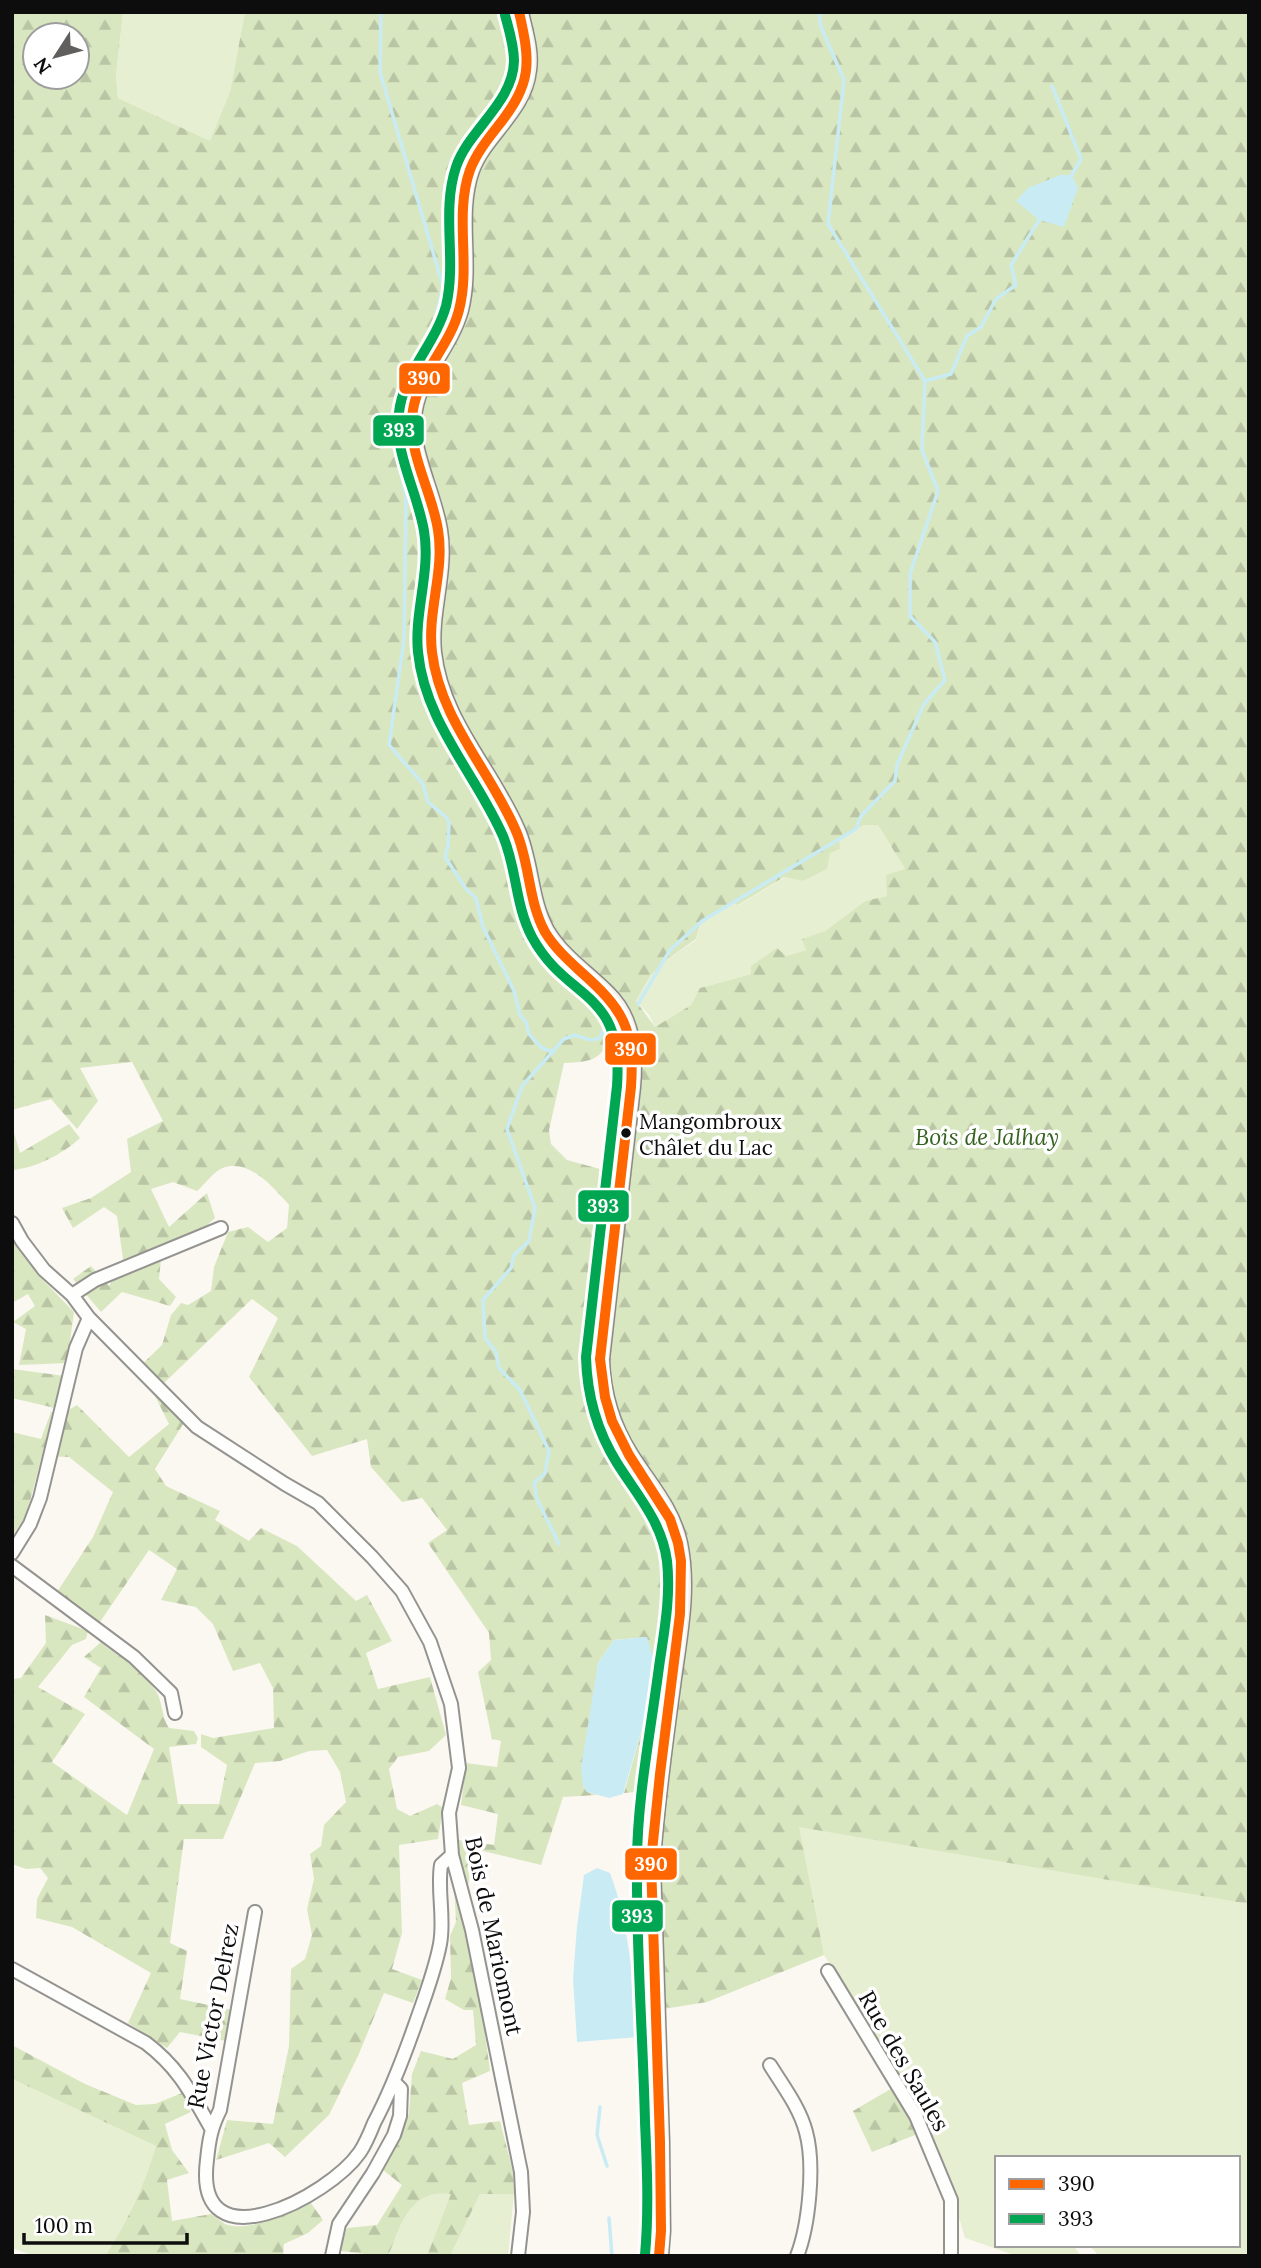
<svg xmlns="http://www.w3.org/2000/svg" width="1261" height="2268" viewBox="0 0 1261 2268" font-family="Lora,serif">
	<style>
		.grass { fill: #e7efd2 }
		.forest { fill: url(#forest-firs); fill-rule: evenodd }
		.water { fill: #c9ebf4 }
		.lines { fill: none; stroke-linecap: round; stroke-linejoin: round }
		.stream { stroke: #c9ebf4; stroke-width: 3.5 }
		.minor-casing { stroke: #949390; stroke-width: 16 }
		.secondary-casing { stroke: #8b8987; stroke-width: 21 }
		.minor { stroke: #fefefd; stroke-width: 12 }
		.secondary { stroke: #f5f2ea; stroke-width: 18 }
		.bus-1-casing { stroke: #fff; stroke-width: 16 }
		.bus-2-casing { stroke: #fff; stroke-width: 16 }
		.bus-1 { stroke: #f60; stroke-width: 10 }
		.bus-2 { stroke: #00a651; stroke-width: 10 }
		.bus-dot { fill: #0d0d0d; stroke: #fff; stroke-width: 2.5 }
		.labels { text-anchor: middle; stroke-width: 7; stroke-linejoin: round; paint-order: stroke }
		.bus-label { font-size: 21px; fill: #0d0d0d; stroke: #fff; text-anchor: start }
		.park-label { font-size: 23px; font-style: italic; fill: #36641f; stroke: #fff }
		.street-label { font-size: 23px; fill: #0d0d0d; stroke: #fff }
		.line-badge { stroke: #fff; stroke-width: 2.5 }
		.badge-label { font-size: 19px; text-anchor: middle; font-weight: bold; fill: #fff }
	</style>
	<defs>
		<pattern id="forest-firs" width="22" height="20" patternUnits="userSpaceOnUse" patternTransform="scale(1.75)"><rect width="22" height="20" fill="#d9e7c0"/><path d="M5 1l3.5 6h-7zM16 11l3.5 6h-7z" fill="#b9c5a4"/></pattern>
	</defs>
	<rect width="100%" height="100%" fill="#fbf8f2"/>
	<path class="grass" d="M123 12H245L230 92 211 142 118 98 116 76Z
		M864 825H878L905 869 887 896 865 901 825 931 803 939 806 950 786 956 751 974 700 988 691 1005 655 1027 649 1015 636 1001 650 976 665 961 696 940 700 924 732 902 739 905 785 877 803 881 830 853 839 838Z
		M798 1826 1249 1904V2256H1099L1089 2245H1238V2158H997V2245H1073L1081 2256H1017L965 2238 942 2160 920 2112 824 1955Z
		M12 2079 156 2146C144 2186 128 2221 105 2256H35L12 2248Z
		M452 2194 427 2256H388C397 2236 406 2203 429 2195 435 2193 445 2194 452 2194Z
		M480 2194H514L508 2256H450Z"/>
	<path class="forest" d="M12 12H123L116 76 118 98 210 141 230 92 245 12H1249V1904L799 1827 824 1955 707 2002 657 2010 656 1790 624 1793 646 1715 647 1637 614 1640 598 1663 583 1786 587 1792 597 1795 563 1797 541 1865 475 1849 463 1912 481 2004 490 2071 462 2083 469 2125 500 2121 513 2172 514 2194H480L450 2256H427L451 2194C444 2194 435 2193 428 2196 405 2204 397 2236 388 2256H365V2254L341 2251 342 2239 347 2228 377 2225 402 2185 383 2170 404 2127 409 2113 412 2074 421 2051 453 2059 476 2045 473 2010H464L445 1999 451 1978 450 1936 456 1922 453 1864 459 1840 494 1845 498 1814 461 1805 466 1763 497 1767 501 1741 492 1739 478 1672 491 1660 489 1633 428 1543 447 1530 422 1498 402 1502 371 1467 367 1439 312 1456 249 1377 278 1318 252 1299 165 1382 158 1392 185 1421 155 1469 166 1486 220 1511 215 1520 249 1541 261 1528 297 1546 356 1601 367 1595 392 1641 366 1653 378 1689 430 1677 446 1735 429 1751 398 1757 389 1769 397 1809 410 1816 437 1804 443 1808 438 1839 399 1845 402 1933 392 1969 422 1980 413 2003 384 1993 358 2056 329 2115 285 2157 269 2143 216 2160 227 2120 273 2124 289 2046 291 1969 305 1959 312 1935 307 1909 314 1879 310 1854 321 1846 324 1825 346 1802 340 1772 327 1750 309 1751 280 1761 255 1763 223 1839H184L170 1943 187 1951 180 1999 232 2010 226 2041 180 2032 167 2048 128 2023 151 1973 72 1927 36 1918 37 1899 48 1878 40 1868 26 1869 12 1864V1679L21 1678 46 1643 45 1615 88 1631 86 1639 72 1645 38 1687 85 1714 52 1762 127 1815 154 1749 84 1697 101 1668 84 1657 101 1642C111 1652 122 1657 133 1666 141 1672 150 1683 156 1691 163 1702 161 1716 169 1728L194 1731 198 1738 196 1744 169 1747 178 1804H219L227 1765 201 1747V1734L213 1738 274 1728 273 1688 260 1663 233 1671 213 1624 196 1607 161 1600 177 1569 149 1550 100 1622 57 1592 93 1537 113 1492 69 1457 42 1456 26 1516 12 1536V1432L41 1439 51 1412C62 1415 68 1410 77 1405L129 1457 169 1424 155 1396 134 1372 162 1345 171 1315 181 1303 188 1305 211 1291 214 1267 228 1232 248 1227 268 1242 287 1228 289 1205C274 1188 249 1158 223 1168 214 1171 204 1185 197 1191L173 1182 151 1189 169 1227 207 1193 215 1218 179 1251 161 1259 159 1279 176 1297 170 1306 122 1292 101 1312 73 1279 91 1266 109 1286 123 1259 117 1216 104 1207 73 1228 62 1208 91 1198 131 1172 127 1139 163 1121 132 1062 80 1068 98 1101 77 1129 51 1099 12 1110ZM35 35H77V77H35ZM864 825H878L905 869 886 875 887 896 865 901 825 931 802 939 806 950 786 956 777 948 751 966V974L700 988 691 1005 655 1027 636 1001 650 976 665 961 696 939 700 924 732 902 738 905 784 877 803 881 827 869 830 853 840 849 839 838ZM617 1024 626 1050 625 1078 611 1172 567 1160 551 1144 549 1130 564 1063C601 1062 602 1056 617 1024Z
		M69 1124 80 1138C63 1154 36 1168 12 1170V1126L20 1153Z
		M12 1239 38 1275 74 1312 67 1363 19 1365 26 1329 13 1322 35 1306 28 1294 12 1303Z
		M12 1369 65 1376 59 1409 12 1398Z
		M12 2045 85 2084 136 2105 155 2104 182 2093 191 2112 165 2124 172 2150 189 2173 167 2180 172 2221 211 2214C216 2217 220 2221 225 2224 247 2233 290 2213 310 2202L323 2220 308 2233 284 2244 283 2256H105C128 2221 144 2186 156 2146L12 2079Z
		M894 2087 920 2133 872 2152 853 2111Z"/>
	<path class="water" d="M1060 175H1072L1078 188 1064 227 1039 220 1016 201 1028 188Z
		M647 1637 653 1658 646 1715 623 1794 609 1798 587 1792 583 1786 581 1768 598 1663 614 1640Z
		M597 1868 610 1873C630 1925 632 1982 639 2037L577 2042 573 1978 577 1927 584 1875Z"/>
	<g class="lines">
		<path class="stream" d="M381 12 380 72 443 286 425 360 399 387 391 426 406 496 404 640 389 745 423 784 428 802 447 818 449 824 448 846 445 857 466 889 476 898 483 927 514 991 520 1015 526 1022 529 1034 542 1048 554 1052
			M819 12 821 27 844 80 828 224 925 381
			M1052 86 1081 159 1070 178
			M638 1004 670 950 702 921 856 829 861 816 895 781 897 765 924 704 945 680 935 642 910 616V574L938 491 922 450 925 381 951 374 967 336 981 327 996 299 1016 285 1011 265 1041 217
			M559 1544 537 1499 534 1483 545 1473 549 1451 520 1390 499 1368 496 1352 485 1338 483 1300 511 1268 514 1255 529 1241 535 1208 507 1129 522 1086 564 1039 575 1035C583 1038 591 1042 600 1038L605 1025 608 1023
			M600 2107 597 2135 607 2166
			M609 2218 612 2256"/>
		<g class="minor-casing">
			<path id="minor" d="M12 1223 22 1241 44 1270 72 1295 89 1318 197 1427 285 1484 318 1503 372 1557 402 1591 430 1642 451 1704 459 1768 449 1813 452 1855 472 1930 521 2172 523 2212 518 2256
				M72 1295 95 1280 221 1228
				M12 1553 30 1524 40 1498 76 1348 89 1318
				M12 1566 134 1657 171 1693 175 1713
				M255 1912 220 2110C211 2128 209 2140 207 2160 193 2268 329 2197 360 2152 366 2143 370 2133 374 2123 391 2091 403 2059 415 2025 424 1999 435 1971 440 1944 445 1918 437 1891 441 1865L452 1855
				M12 1969 146 2043C179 2068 191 2093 211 2128
				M828 1971 916 2116 951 2200V2256
				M770 2065C783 2086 800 2108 806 2132 815 2165 809 2225 797 2256
				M332 2256 339 2224 373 2173 394 2135 400 2116 401 2089 395 2083"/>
		</g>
		<g class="secondary-casing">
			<path id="secondary" d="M519 12C523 31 530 51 527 70 523 110 483 134 470 170 454 216 471 263 459 310 449 346 419 373 413 410 406 447 432 492 438 530 445 571 428 611 432 652 440 723 489 768 516 831 530 863 528 900 545 931 561 958 585 973 606 994 632 1019 634 1054 631 1087L600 1359C601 1394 610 1425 629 1455 647 1484 670 1508 678 1543 688 1590 677 1639 671 1686 663 1744 655 1803 651 1861L660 2142 661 2231 659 2256"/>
		</g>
		<use href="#minor" class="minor"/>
		<use href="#secondary" class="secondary"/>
		<g class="bus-1-casing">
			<path id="bus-1" d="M519 12C531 64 532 83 498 126 487 140 476 154 470 170 454 215 471 264 459 310 450 346 419 373 413 410 406 452 432 490 438 530 445 571 427 611 432 652 440 720 490 770 516 831 530 863 528 901 545 932 554 947 567 959 580 971 623 1009 635 1028 631 1087L600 1359 605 1397 612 1421 629 1455 670 1519 678 1543 681 1561 680 1614 660 1774 651 1861 660 2142 661 2231 659 2256"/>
		</g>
		<g class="bus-2-casing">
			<path id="bus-2" d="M505 15C509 30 514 45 514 61 513 103 469 129 456 167 441 212 457 260 446 306 436 342 407 369 400 406 391 449 417 489 424 531 431 571 414 612 418 652 425 723 476 774 503 836 517 869 515 905 532 937 568 1003 624 988 617 1086L586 1357C587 1395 597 1431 617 1463 637 1495 662 1522 667 1561 671 1597 664 1632 659 1667 651 1729 637 1800 637 1862 636 1949 643 2036 645 2122 647 2166 649 2211 645 2255"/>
		</g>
		<use href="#bus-1" class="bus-1"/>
		<use href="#bus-2" class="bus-2"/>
	</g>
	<circle class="bus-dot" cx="626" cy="1133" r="6"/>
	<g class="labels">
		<g class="bus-label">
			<text x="639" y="1129">Mangombroux<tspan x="639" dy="26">Châlet du Lac</tspan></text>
		</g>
		<g class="park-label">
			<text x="987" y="1145">Bois de Jalhay</text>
		</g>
		<g class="street-label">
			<text transform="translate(494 1936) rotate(78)" y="8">Bois de Mariomont</text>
			<text transform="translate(213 2016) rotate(-79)" y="8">Rue Victor Delrez</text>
			<text transform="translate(904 2061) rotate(60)" y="8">Rue des Saules</text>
		</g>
	</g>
	<g class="line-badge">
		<rect x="398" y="362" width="53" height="33" rx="7" fill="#f60"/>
		<rect x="372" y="414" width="53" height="33" rx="7" fill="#00a651"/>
		<rect x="604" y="1032" width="53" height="34" rx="7" fill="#f60"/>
		<rect x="577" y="1189" width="53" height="34" rx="7" fill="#00a651"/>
		<rect x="624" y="1847" width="54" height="34" rx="7" fill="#f60"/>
		<rect x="611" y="1899" width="53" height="34" rx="7" fill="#00a651"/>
	</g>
	<g class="badge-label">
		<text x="424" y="385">390</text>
		<text x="399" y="437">393</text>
		<text x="631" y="1056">390</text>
		<text x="603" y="1213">393</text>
		<text x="651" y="1871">390</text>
		<text x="637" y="1923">393</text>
	</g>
	<rect width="1261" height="2268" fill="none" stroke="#0d0d0d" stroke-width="28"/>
	<rect x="995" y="2156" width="245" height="91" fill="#ffffff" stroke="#9e9e9e" stroke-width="2"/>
	<rect x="1009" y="2179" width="35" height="10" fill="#ff6600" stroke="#9e9e9e" stroke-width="2"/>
	<text x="1058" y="2191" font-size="21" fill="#0d0d0d">390</text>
	<rect x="1009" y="2214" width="35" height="10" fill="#00a651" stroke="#9e9e9e" stroke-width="2"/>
	<text x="1058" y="2226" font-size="21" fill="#0d0d0d">393</text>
	<g transform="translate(56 56) rotate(234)"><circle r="33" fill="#ffffff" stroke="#9e9e9e" stroke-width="2"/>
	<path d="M0-5L12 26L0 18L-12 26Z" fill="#605f5d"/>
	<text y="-10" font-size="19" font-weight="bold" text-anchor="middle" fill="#0d0d0d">N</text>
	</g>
	<path d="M24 2233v10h163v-10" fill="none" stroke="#0d0d0d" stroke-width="3.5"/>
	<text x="35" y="2233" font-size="21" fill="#0d0d0d" stroke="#ffffff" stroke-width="5" paint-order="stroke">100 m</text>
</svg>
